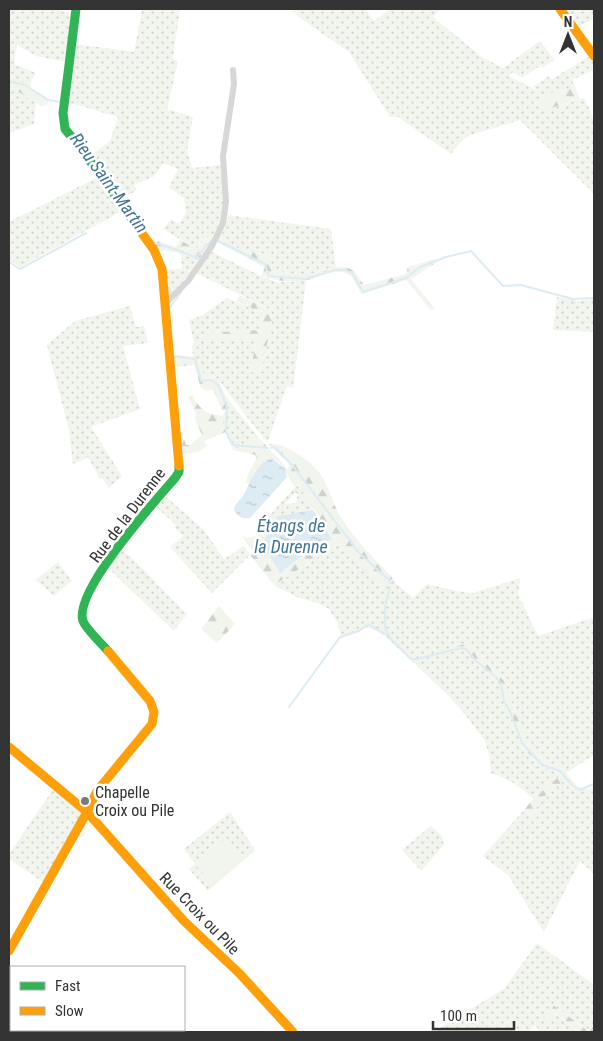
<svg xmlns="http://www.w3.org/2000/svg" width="603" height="1041" viewBox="0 0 603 1041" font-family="'Roboto Condensed',sans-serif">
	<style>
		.grass { fill: url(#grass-dots) }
		.forest { fill: url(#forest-firs) }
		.park { fill: #f1f5ed }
		.water { fill: url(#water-ripples) }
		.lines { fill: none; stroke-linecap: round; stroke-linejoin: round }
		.stream { stroke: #ddebf3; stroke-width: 2 }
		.street { stroke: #d7d7d7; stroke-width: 6 }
		.fast { stroke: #30b455; stroke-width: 9 }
		.slow { stroke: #ff9f0a; stroke-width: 9 }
		.poi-dot { fill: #7a7a7a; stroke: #fff; stroke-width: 2 }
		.labels { text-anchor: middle; stroke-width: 5; stroke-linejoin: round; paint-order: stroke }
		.street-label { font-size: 16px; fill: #333; stroke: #fff }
		.poi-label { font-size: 16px; fill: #333; stroke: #fff; text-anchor: start }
		.water-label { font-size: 18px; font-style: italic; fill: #3f7597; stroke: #fff }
	</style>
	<defs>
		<pattern id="grass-dots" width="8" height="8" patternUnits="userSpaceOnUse" patternTransform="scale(1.25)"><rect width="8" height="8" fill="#f1f5ed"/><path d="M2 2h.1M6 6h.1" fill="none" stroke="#cfd2cc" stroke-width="1.8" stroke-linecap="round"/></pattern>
		<pattern id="forest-firs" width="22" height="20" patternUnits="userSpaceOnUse" patternTransform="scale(1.25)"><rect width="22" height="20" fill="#f1f5ed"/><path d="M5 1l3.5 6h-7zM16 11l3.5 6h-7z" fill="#cfd2cc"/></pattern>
		<pattern id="water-ripples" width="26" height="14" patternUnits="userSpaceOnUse" patternTransform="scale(1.25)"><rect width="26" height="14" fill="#ddebf3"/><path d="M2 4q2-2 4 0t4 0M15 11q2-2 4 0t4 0" fill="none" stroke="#becad1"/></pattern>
	</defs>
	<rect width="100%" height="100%" fill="#fff"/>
	<path class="grass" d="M9 9H55L72 14 68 62 36 56 17 45 14 64 36 73 30 84 9 80Z
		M142 9H180L173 58 178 62 167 109 193 117 187 151 192 168 221 165 224 214 215 239 207 237 196 249 163 229 171 219 179 224 186 213 184 198 169 188 178 169 163 163 155 176 134 185 137 190 124 198 92 155 110 141 118 117 68 102 75 44 134 52Z
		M290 9H365L374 21 390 9H441L433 17 482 57 503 68 540 41 555 60 542 68 540 66 522 78 513 72 509 76 540 92 533 87 549 76 552 79 590 56 594 62V70L572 80 575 88 553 92 545 110 584 98 594 119V194L520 120 468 136 460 143 451 154 398 117H390L349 52 300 18Z
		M565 9H594V19L578 26Z
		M9 86 36 103 34 124 9 133Z
		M98 177 122 211 20 267 9 260V222Z
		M229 215 331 229 336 267 306 275 272 271 270 255 244 251 219 239 225 226Z
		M210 251 261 276 277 282 306 281 293 388 287 386 268 441 264 439 217 378 204 376 198 359 193 357 192 345 194 343 189 320 201 316 227 298 264 314 260 330 202 333 203 339H257L250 371 260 375 272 322 271 310 196 273Z
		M181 253 198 260 187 277 168 299 164 270 182 269Z
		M557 297 578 301 594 299V332L553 330Z
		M130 306 136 327 144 326 148 343 123 346 140 409 91 427 122 476 109 488 102 478 100 479 88 457 73 465 69 430 47 345 75 321Z
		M227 398 258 437 233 450 223 427V419L227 413Z
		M298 484 300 486 285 504 296 503 298 494 302 490 313 510 277 516 262 544H256C258 522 284 501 298 484Z
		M163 494 204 530 224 559 244 546 250 555 212 593 170 547 183 536 174 527 176 525 155 506Z
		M339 544 383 586 393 578 395 582 413 598 427 584 457 591 473 593 520 578 519 596 538 636 594 617V755L566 773 564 770 543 760 528 745 504 681 468 645 451 648 452 652 463 650 498 682 513 727 526 751 534 760 561 775 533 799C518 784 511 781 491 773L489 754 485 741 463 712 448 695 385 636 368 627 342 638 337 622 329 609 320 604 297 597 274 585Z
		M120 549 130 556 187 614 174 631 108 568Z
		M58 562 72 581 54 596 36 580Z
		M566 779 575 788 590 789 594 786V874L580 861 544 932 508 875 483 856 525 809 530 815 538 817 535 811 541 799Z
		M54 788 80 809V817L43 882 9 859V854Z
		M230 812 255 850 208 891 189 869 195 864 184 849Z
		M431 826 442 836 444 845 421 871 402 850Z
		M537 943 594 985V1027L591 1032 553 1005 554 1013 578 1031 577 1032H540L535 1025 528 1032H520L516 1028 511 1032H433L504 989Z"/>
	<path class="forest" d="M9 80 30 84 32 89 49 99 47 105 41 106 9 86Z
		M575 88 580 99 545 110 539 109 538 103 553 92Z
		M208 237 215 239 198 260 174 252 157 250 155 246 158 241 176 247 180 240 196 249Z
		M219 239 244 251 270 255 272 271 306 275 327 270 333 267H346L354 271 364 285 406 274 408 267 435 259 436 263 411 279 435 309 431 310 406 280 361 294C358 288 355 278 349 275 335 266 318 279 304 281 288 282 277 281 262 276L264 267 217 242Z
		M240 296 271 310 272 322 260 375 250 371 257 340 203 339 202 333 260 330 264 314 236 301Z
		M173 355 193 357 198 359 204 376 217 378 227 398V413L223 419V427L226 432 204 441 207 446 198 452 182 454 180 439H184L186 445H190L202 435 195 419 196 413 188 397 192 395C201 410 205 414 223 416L225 411 222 410 213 389 207 391 201 388 194 365 174 367Z
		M258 437 288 469 289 463 269 444C283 442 309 460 318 471 328 483 332 502 340 516 354 539 374 559 393 578L383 586 339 544 274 585 250 555 253 552 242 536 247 538 257 536V544H262L280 573 310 550 332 538 302 491 298 494 295 492 300 486 298 484 295 487C286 475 286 466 272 458L255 471 250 483H246L249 472 257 458 255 455 233 450Z
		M219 606 235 624 217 643 201 629Z
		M465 644 468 645 504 681 528 745 543 760 564 770 578 787H584L594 782V786L579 791 566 779 541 799 535 811 538 817 532 818 525 809 533 799 561 775 553 770 539 764 526 751 513 727 498 682 463 650 452 652 451 648Z
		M553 1005 590 1032H580L555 1013 548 1020 543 1016Z"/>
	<path class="park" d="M226 839 243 860 212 885 195 864Z"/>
	<path class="water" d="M272 458 285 469 287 477 250 518C241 519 239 517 234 510 235 504 239 501 243 496 251 482 255 464 272 458Z
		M313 510 332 539 310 550 280 573 262 544 277 516Z"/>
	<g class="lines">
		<path class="stream" d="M9 81 25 85 48 100 61 102
			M104 173 114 187
			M151 240C160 246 167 247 177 250 185 253 191 256 199 258
			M218 241 265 264 269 276 306 279 335 270H345L352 273 363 292 406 278 420 267 446 257 471 251 503 286 521 285 573 299 594 298
			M198 256 205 247 211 241
			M9 262 20 269 86 233
			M170 307 182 291
			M174 356 195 359 201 381 211 380 218 385 227 407 226 432 233 445 268 448
			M271 448 274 447 293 466 359 553 389 580 390 583
			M390 587 385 606V628L391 639 411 659H417L461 648 466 649 476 661 495 676 501 684 504 702 509 709 522 743 542 765 560 771 572 785 580 790 594 784
			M289 707 340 637 359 631 368 624 387 635H389"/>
		<path class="street" d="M164 305 188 281 212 246 223 223 226 202 223 156 234 84 233 70
			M593 1032 594 1030"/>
		<path class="fast" d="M76 9 63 113 65 129 80 147 131 218
			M108 651C102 644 86 629 83 621 73 592 155 501 175 478L179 472V466"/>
		<path class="slow" d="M560 9 594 56
			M131 218 154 250 162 269 179 466
			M9 747 87 812 184 921 240 974 293 1032
			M9 951 87 812 97 791 152 724 154 712 150 701 108 651"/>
	</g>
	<circle class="poi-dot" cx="85" cy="801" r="5"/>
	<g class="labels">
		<g class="street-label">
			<text transform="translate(127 515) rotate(-53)" y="6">Rue de la Durenne</text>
			<text transform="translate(200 913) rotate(46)" y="6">Rue Croix ou Pile</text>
		</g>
		<g class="poi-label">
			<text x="95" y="798">Chapelle<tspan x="95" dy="18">Croix ou Pile</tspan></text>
		</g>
		<g class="water-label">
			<text transform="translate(109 183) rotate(54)" y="6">Rieu Saint-Martin</text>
			<text x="291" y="532">Étangs de<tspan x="291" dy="21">la Durenne</tspan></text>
		</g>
	</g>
	<rect width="603" height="1041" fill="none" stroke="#333333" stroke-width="20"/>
	<rect x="10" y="966" width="175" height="65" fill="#ffffff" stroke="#adadad"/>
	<rect x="20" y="982" width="25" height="8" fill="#30b455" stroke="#adadad"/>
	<text x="55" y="991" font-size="15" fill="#333333">Fast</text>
	<rect x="20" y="1007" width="25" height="8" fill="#ff9f0a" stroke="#adadad"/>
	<text x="55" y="1016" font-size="15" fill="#333333">Slow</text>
	<g transform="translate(568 35)" stroke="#ffffff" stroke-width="4" paint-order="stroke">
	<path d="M0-4L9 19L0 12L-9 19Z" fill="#333333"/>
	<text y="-8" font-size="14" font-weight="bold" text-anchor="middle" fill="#333333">N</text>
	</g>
	<path d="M433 1021v8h81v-8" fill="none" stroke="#333333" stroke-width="2.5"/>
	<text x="440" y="1021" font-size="15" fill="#333333" stroke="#ffffff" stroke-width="4" paint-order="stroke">100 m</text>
</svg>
